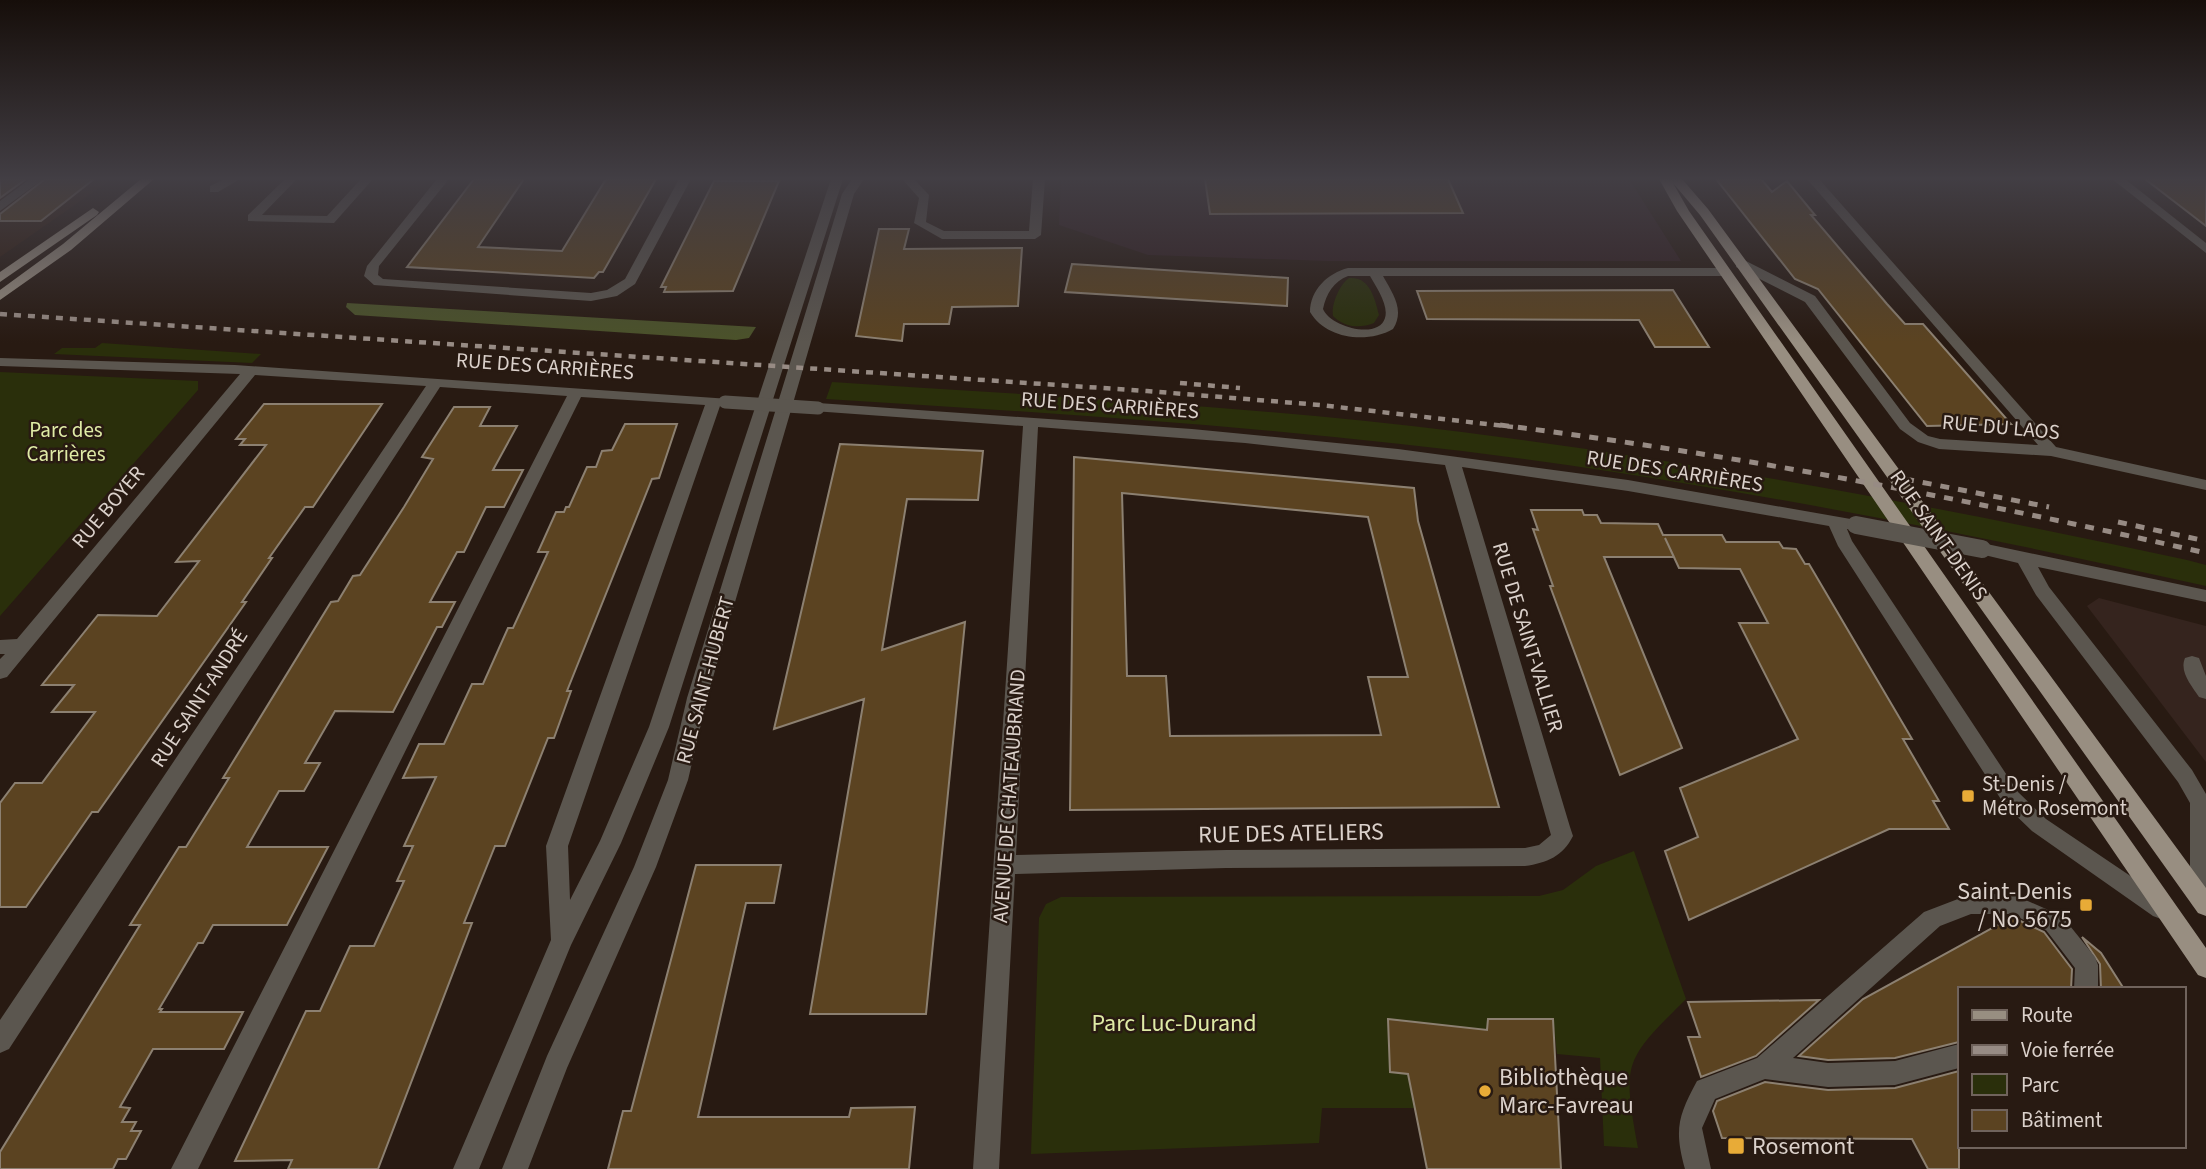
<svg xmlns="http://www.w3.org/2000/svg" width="2206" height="1169" viewBox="0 0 2206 1169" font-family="'Source Sans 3',sans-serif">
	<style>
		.commercial { fill: #35241e }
		.built { fill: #321e12 }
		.education { fill: #321f22 }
		.green { fill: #2a2f0b }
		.forest { fill: #4b522a }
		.building { fill: #5b4321; stroke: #8c8071; stroke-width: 2; fill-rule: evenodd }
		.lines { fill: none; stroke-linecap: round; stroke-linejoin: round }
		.minor { fill: #5b564f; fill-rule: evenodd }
		.major { fill: #988e81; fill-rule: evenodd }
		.rail-far1 { stroke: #978b84; stroke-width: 4.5; stroke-dasharray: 7 7; stroke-linecap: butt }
		.rail { stroke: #978b84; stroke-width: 5; stroke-dasharray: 9 9; stroke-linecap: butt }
		.minor-bridge-far1 { stroke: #5b564f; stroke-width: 13 }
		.minor-bridge { stroke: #5b564f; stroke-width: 18 }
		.poi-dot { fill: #e8ab37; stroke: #281a12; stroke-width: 2.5 }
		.labels { text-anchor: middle; stroke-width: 5; stroke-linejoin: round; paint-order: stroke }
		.street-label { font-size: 21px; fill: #dbd1cb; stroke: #281a12 }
		.park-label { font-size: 21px; fill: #dfeba6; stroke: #281a12 }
		.poi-label { font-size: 21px; fill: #dbd1cb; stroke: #281a12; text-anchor: start }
		.near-street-label { font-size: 24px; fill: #dbd1cb; stroke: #281a12 }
		.near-poi-label { font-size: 24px; fill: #dbd1cb; stroke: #281a12; text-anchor: start }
		.near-park-label { font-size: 24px; fill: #dfeba6; stroke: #281a12 }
	</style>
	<rect width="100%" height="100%" fill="#281a12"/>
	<path class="commercial" d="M2099 598 2206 626V762L2087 606Z"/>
	<path class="built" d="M0 179H112L0 257Z"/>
	<path class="education" d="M1061 179H1629L1681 261H1327L1148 255 1059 225Z"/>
	<path class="green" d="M1349 278C1370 276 1375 299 1379 315L1374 323C1359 329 1344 327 1333 316 1331 304 1340 284 1349 278Z
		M102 343 261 354 252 363 54 354 62 348H95Z
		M0 372 198 381V390L0 616Z
		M832 382C1042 396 1253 406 1462 432 1706 463 1947 508 2187 560L2206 565V586C2010 542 1813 503 1614 472 1354 432 1089 415 826 399Z
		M1634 851 1686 999C1624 1061 1622 1061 1638 1148L1604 1146 1600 1058 1557 1054 1553 1019H1488L1487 1050 1388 1020 1390 1072 1408 1074 1415 1108H1322L1319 1143 1031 1154 1039 918 1046 904 1061 897 1539 896 1563 890 1596 866Z"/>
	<path class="forest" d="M347 303 756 327 749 338 736 340 355 315 346 307Z"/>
	<path class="building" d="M0 179H26L0 198Z
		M45 179H94L41 221H0V214Z
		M474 179H524L478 247 562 251 606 179H656L603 272H599L594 278 407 267Z
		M1205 179H1448L1463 213 1210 214Z
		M1716 179H1761L1772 192 1787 181 1815 215H1811L1887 304 1905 324H1923L2011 424 1927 426 1818 289 1795 279Z
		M2145 179H2206V226Z
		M714 181H779L733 291 664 292 666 287H661Z
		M879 229H909L904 249 1022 248 1018 306 952 307 949 324H904L902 341 856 336Z
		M1072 264 1288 278 1287 306 1065 292Z
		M1673 290 1709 347H1655L1639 320 1427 319 1417 291Z
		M264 404H382L313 507H305L269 558H272L242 602H246L98 812H92L26 907H0V803L15 783H42L95 712H52L74 685H42L98 615 157 616 199 561 176 562 266 445H240L245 439H236Z
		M454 407H490L480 426H517L493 470H523L504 507H486L464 552H457L430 602H455L442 627H437L393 712 335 711 305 763H320L304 791H279L247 847H328L287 925H213L203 943H198L159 1009H162L160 1012H243L224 1049H153L120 1107 130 1108 122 1122H136L131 1131H141L126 1159H118L113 1169H0V1152L140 925H130L179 847H186L229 778H223L331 602 338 601 353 576 360 575 404 507 433 459 422 457Z
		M625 424H677L659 478 652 479 567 691H571L554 738H548L505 846H495L464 923H472L378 1169H288L292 1160 235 1161 306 1011H320L350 946H374L404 881H397L413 846H404L436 777 403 778 419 744H444L472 684H483L508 628H513L548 552H538L556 512H564L566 507H569L587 467H596L602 451 612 450Z
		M840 444 983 451 978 500 907 499 882 650 965 622 926 1014H810L864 699 774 729Z
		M1074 457 1414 488 1418 521 1499 807 1070 810ZM1122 493 1368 517 1408 677H1368L1381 735 1170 736 1166 676H1127Z
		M1531 510H1582L1584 515H1597L1601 523 1658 524 1663 535H1722L1726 542H1779L1783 548 1796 549 1805 564H1809L1912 739H1903L1939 801H1933L1949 829H1889L1689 920 1665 851 1698 837 1680 788 1798 739 1739 623H1768L1740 569 1679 568 1665 538 1674 557H1604L1682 748 1620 775 1550 586H1553L1533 529 1538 530Z
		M696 865H781L774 903H746L698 1117H849L851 1108 915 1107 909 1169H608L623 1111H631Z
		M2012 917 2044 932 2072 969 2071 989H1959V1042L1895 1058 1828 1060 1799 1056 1863 999Z
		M2082 937 2101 953 2124 989H2101L2100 964Z
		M1819 1000 1756 1056 1701 1077 1688 1037H1700L1688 1002Z
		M1388 1019 1487 1030 1488 1019H1553L1561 1169H1427L1408 1074 1390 1072Z
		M1959 1071V1169H1928L1912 1139 1722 1138 1713 1111 1717 1101 1765 1082 1828 1090 1895 1088Z"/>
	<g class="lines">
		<path class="minor" d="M30 179H43L0 211V201Z
			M225 179H240L218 192H210V186Z
			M285 179H297L262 215 327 216 361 179H373L334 223 248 221V215Z
			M437 179H449L379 266 378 275 383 279 591 293 607 290 625 279 679 179H691L635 284 617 296 591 301 374 285 364 276 367 266Z
			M831 179H843L669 727 621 843 571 945 479 1169H453L551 940 546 846 705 405 581 397 198 1169H171L567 396 440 387 9 1049 0 1053V1020L426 386 255 375 7 677 0 679V659L5 654H0V640L17 639 240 374 0 366V358L235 365 730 399 732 402 730 405 720 406 568 846 570 900 600 841 649 727Z
			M852 179H864L854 194 707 698 688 780 656 867 567 1068 528 1169H502L547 1056 634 867 668 780 687 698 842 194Z
			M902 179H914L929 195 926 222 944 231H1029L1033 179H1045L1041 235 1035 239H942L914 223 919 198Z
			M1807 179H1819L2056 447 2206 480V490L2051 456 1939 449 1918 442 1900 429 1805 302 1736 267V261H1746L1815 296 1910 423 1928 436 1940 439 2038 445Z
			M2112 179H2125L2206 243V253Z
			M1348 268H1725L1731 272 1725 276H1383C1393 294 1405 310 1393 329 1367 344 1326 339 1310 312 1310 290 1328 273 1348 268ZM1348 276H1370C1376 287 1389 305 1385 318 1379 340 1330 327 1323 309 1326 294 1334 281 1348 276Z
			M818 403 1192 429 1398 449 1628 480 1862 521 1864 525 1862 529H1847L1852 541 2018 792 2046 819 2169 902 2172 909 2169 916 2161 919 2153 916 2032 831 2004 804 1838 546 1829 526 1628 491 1462 467 1570 827 1573 836C1563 856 1547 863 1525 866L1226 868 1015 874 999 1169H973L1023 426 813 411 811 408 813 405ZM1038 427 1245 443 1445 465 1551 835 1539 845 1525 848 1226 850 1016 855Z
			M1982 543 2206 590V602L2038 567 2049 587 2192 770 2206 794V907L2201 909 2193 906 2190 899V803L2178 782 2036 595 2018 563 1976 553 1974 549 1976 545Z
			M2192 656 2199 658 2206 676V699L2199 697C2192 686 2179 672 2185 658Z
			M1971 894H2012L2062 916 2095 957 2098 965V989H2074L2075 968 2046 930 2011 914H1971L1940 926 1793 1058 1828 1063 1895 1061 1959 1044V1068L1895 1085 1828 1087 1765 1079 1715 1099 1702 1128 1711 1169H1685C1674 1130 1678 1116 1697 1081L1757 1058 1924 912Z"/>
		<path class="major" d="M141 179H154L71 250 0 300V290L63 244Z
			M1659 179H1682L1708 209 2206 888V916L2198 913 1700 215 1673 183 1689 211 2206 948V978L2198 975 1677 211Z
			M93 208 99 212 97 215 0 282V272Z"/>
		<path class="rail-far1" d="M0 314 1147 391 1320 405 1513 427
			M1180 383 1240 388"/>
		<path class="rail" d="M1500 425C1738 455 1972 500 2206 553
			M1905 479 2049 507
			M2118 522 2206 541"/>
		<path class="minor-bridge-far1" d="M725 402 818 408"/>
		<path class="minor-bridge" d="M1856 525 1982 549"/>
	</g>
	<linearGradient id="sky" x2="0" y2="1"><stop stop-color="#160e0a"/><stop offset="0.52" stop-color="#423e44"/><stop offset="1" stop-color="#423e44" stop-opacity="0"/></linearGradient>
	<rect width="2206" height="343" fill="url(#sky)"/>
	<g class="poi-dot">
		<rect x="1961" y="789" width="14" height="14" rx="3.5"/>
		<rect x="2079" y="898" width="14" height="14" rx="3.5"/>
		<circle cx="1485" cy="1091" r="7"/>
		<rect x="1727" y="1137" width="18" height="18" rx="3.5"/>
	</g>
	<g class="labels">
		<g class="street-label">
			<text transform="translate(545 366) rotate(4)" y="7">RUE DES CARRIÈRES</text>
			<text transform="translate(1110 405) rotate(4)" y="7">RUE DES CARRIÈRES</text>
			<text transform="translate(2001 427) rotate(5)" y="7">RUE DU LAOS</text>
			<text transform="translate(1675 471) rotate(9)" y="7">RUE DES CARRIÈRES</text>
			<text transform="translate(108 507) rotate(-50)" y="7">RUE BOYER</text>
			<text transform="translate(1939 535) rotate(55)" y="7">RUE SAINT-DENIS</text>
			<text transform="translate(1528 637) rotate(73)" y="7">RUE DE SAINT-VALLIER</text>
			<text transform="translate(705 680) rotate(-75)" y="7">RUE SAINT-HUBERT</text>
			<text transform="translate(199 698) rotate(-57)" y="7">RUE SAINT-ANDRÉ</text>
			<text transform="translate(1009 796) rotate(-86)" y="7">AVENUE DE CHATEAUBRIAND</text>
		</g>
		<g class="park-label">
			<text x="66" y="437">Parc des<tspan x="66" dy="24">Carrières</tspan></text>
		</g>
		<g class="poi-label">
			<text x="1982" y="791">St-Denis /<tspan x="1982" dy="24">Métro Rosemont</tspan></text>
		</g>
		<g class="near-street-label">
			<text transform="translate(1291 833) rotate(-1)" y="8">RUE DES ATELIERS</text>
		</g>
		<g class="near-poi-label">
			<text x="2072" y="899" text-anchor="end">Saint-Denis<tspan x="2072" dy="28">/ No 5675</tspan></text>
			<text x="1499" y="1085">Bibliothèque<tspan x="1499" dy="28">Marc-Favreau</tspan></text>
			<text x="1752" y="1154">Rosemont</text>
		</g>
		<g class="near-park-label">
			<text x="1174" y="1031">Parc Luc-Durand</text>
		</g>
	</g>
	<rect x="1958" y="987" width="228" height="161" fill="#281a12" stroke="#70635c" stroke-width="2"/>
	<rect x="1972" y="1010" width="35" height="10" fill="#988e81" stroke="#70635c" stroke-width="2"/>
	<text x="2021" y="1022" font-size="21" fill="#dbd1cb">Route</text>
	<rect x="1972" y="1045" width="35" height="10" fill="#978b84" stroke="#70635c" stroke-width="2"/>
	<text x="2021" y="1057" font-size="21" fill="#dbd1cb">Voie ferrée</text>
	<rect x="1972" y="1074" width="35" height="21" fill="#2a2f0b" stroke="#70635c" stroke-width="2"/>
	<text x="2021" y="1092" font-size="21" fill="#dbd1cb">Parc</text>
	<rect x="1972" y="1110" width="35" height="21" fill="#5b4321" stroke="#70635c" stroke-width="2"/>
	<text x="2021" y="1127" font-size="21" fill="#dbd1cb">Bâtiment</text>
</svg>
